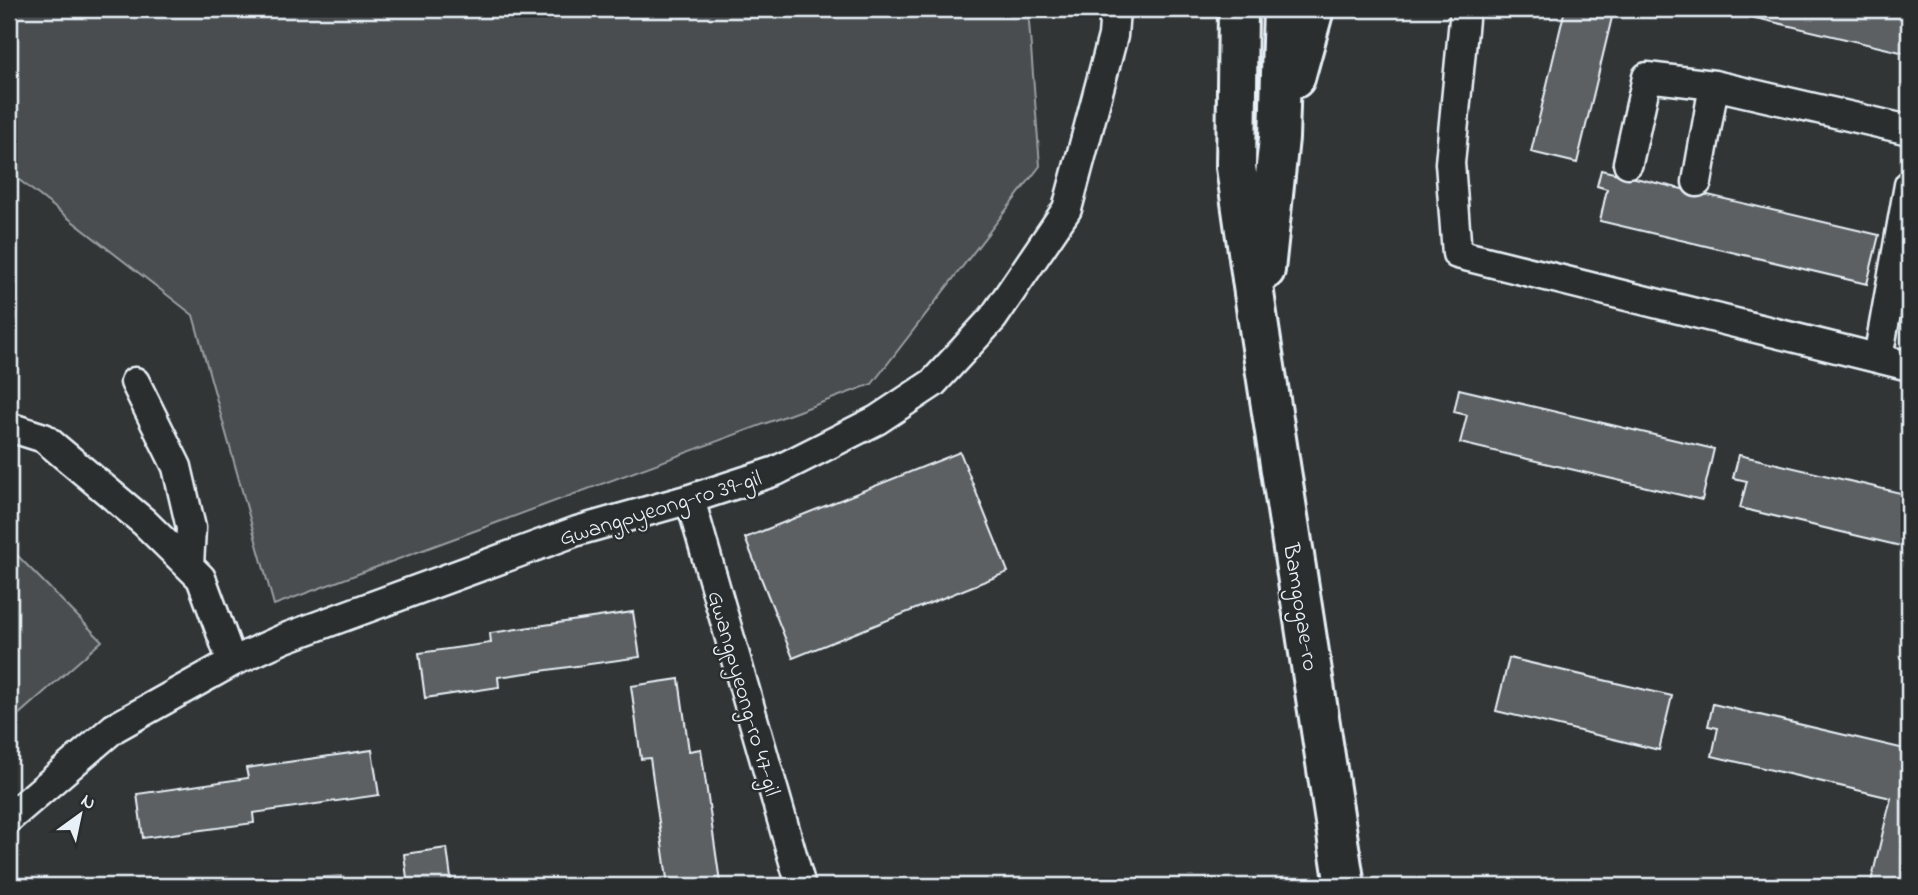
<svg xmlns="http://www.w3.org/2000/svg" width="1918" height="895" viewBox="0 0 1918 895" font-family="'Indie Flower',sans-serif">
	<style>
		.green { fill: #494d4f; stroke: #989fa4; stroke-width: 2 }
		.building { fill: #5c6063; stroke: #e8f1f8; stroke-width: 2 }
		.lines { fill: none; stroke-linecap: round; stroke-linejoin: round }
		.street-casing { stroke: #e8f1f8; stroke-width: 33 }
		.primary-casing { stroke: #e8f1f8; stroke-width: 44 }
		.street { stroke: #2a2d2e; stroke-width: 28 }
		.primary { stroke: #2a2d2e; stroke-width: 38 }
		.labels { text-anchor: middle; stroke-width: 5; stroke-linejoin: round; paint-order: stroke }
		.street-label { font-size: 23px; fill: #e8f1f8; stroke: #2a2d2e }
	</style>
	<rect width="100%" height="100%" fill="#323536"/>
	<filter id="ink" filterUnits="userSpaceOnUse"><feTurbulence type="fractalNoise" baseFrequency=".0143" numOctaves="2"/><feDisplacementMap in="SourceGraphic" scale="14" xChannelSelector="R" yChannelSelector="G"/><feConvolveMatrix kernelMatrix="1 2 1 2 8 2 1 2 1" color-interpolation-filters="sRGB"/></filter>
	<g filter="url(#ink)">
		<path class="green" d="M9 9H1028L1040 166 872 384 274 605 193 315 9 172Z
			M9 547 102 641 9 723Z
			M341 876 343 886H187Z"/>
		<path class="building" d="M1565 9H1614L1577 163 1531 152Z
			M1718 9H1909V54Z
			M1601 170 1879 235 1867 284 1600 221 1607 189 1597 186Z
			M1459 389 1714 449 1702 500 1460 443 1467 415 1454 412Z
			M960 452 1008 572 793 658 745 538Z
			M1739 455 1909 495V548L1740 508 1747 481 1733 478Z
			M633 612 640 657 498 677 499 687 425 698 419 653 491 643 490 633Z
			M1509 658 1672 696 1659 750 1496 711Z
			M679 679 689 751 701 749 720 882 689 886H668L650 758 641 759 631 686Z
			M1713 704 1909 750V886H1870L1891 798 1712 756 1718 728 1708 726Z
			M372 750 379 795 253 813 254 823 143 838 137 794 248 778 246 768Z
			M447 848 452 886H408L404 854Z"/>
		<g class="lines">
			<g class="street-casing">
				<path id="street" d="M1465 9 1450 163 1457 254 1909 366
					M1628 163 1647 77 1714 85
					M1697 182 1714 85 1909 130
					M1878 358 1909 185
					M135 382 177 467 191 528 189 566
					M9 427 44 438 144 522 201 578 232 662
					M690 499 801 886
					M9 818 114 728 232 662 285 638 577 531 690 499 776 471 877 420 933 383 993 318 1067 209 1113 36 1115 9"/>
			</g>
			<g class="primary-casing">
				<path id="primary" d="M1238 9 1236 167 1259 328 1345 886
					M1295 78 1314 9
					M1265 270 1279 138 1283 9"/>
			</g>
			<use href="#street" class="street"/>
			<use href="#primary" class="primary"/>
		</g>
	</g>
	<g class="labels">
		<g class="street-label">
			<text transform="translate(660 507) rotate(-17)" y="8">Gwangpyeong-ro 39-gil</text>
			<text transform="translate(1302 607) rotate(81)" y="8">Bamgogae-ro</text>
			<text transform="translate(745 693) rotate(74)" y="8">Gwangpyeong-ro 47-gil</text>
		</g>
	</g>
	<rect width="1918" height="895" fill="none" stroke="#2a2d2e" stroke-width="35"/>
	<rect x="18" y="18" width="1883" height="860" fill="none" stroke="#e8f1f8" stroke-width="2.5" filter="url(#ink)"/>
	<g transform="translate(80 815) rotate(33)" stroke="#2a2d2e" stroke-width="5" paint-order="stroke">
	<path d="M0-5L12 26L0 18L-12 26Z" fill="#e8f1f8"/>
	<text y="-10" font-size="19" font-weight="bold" text-anchor="middle" fill="#e8f1f8">N</text>
	</g>
</svg>
